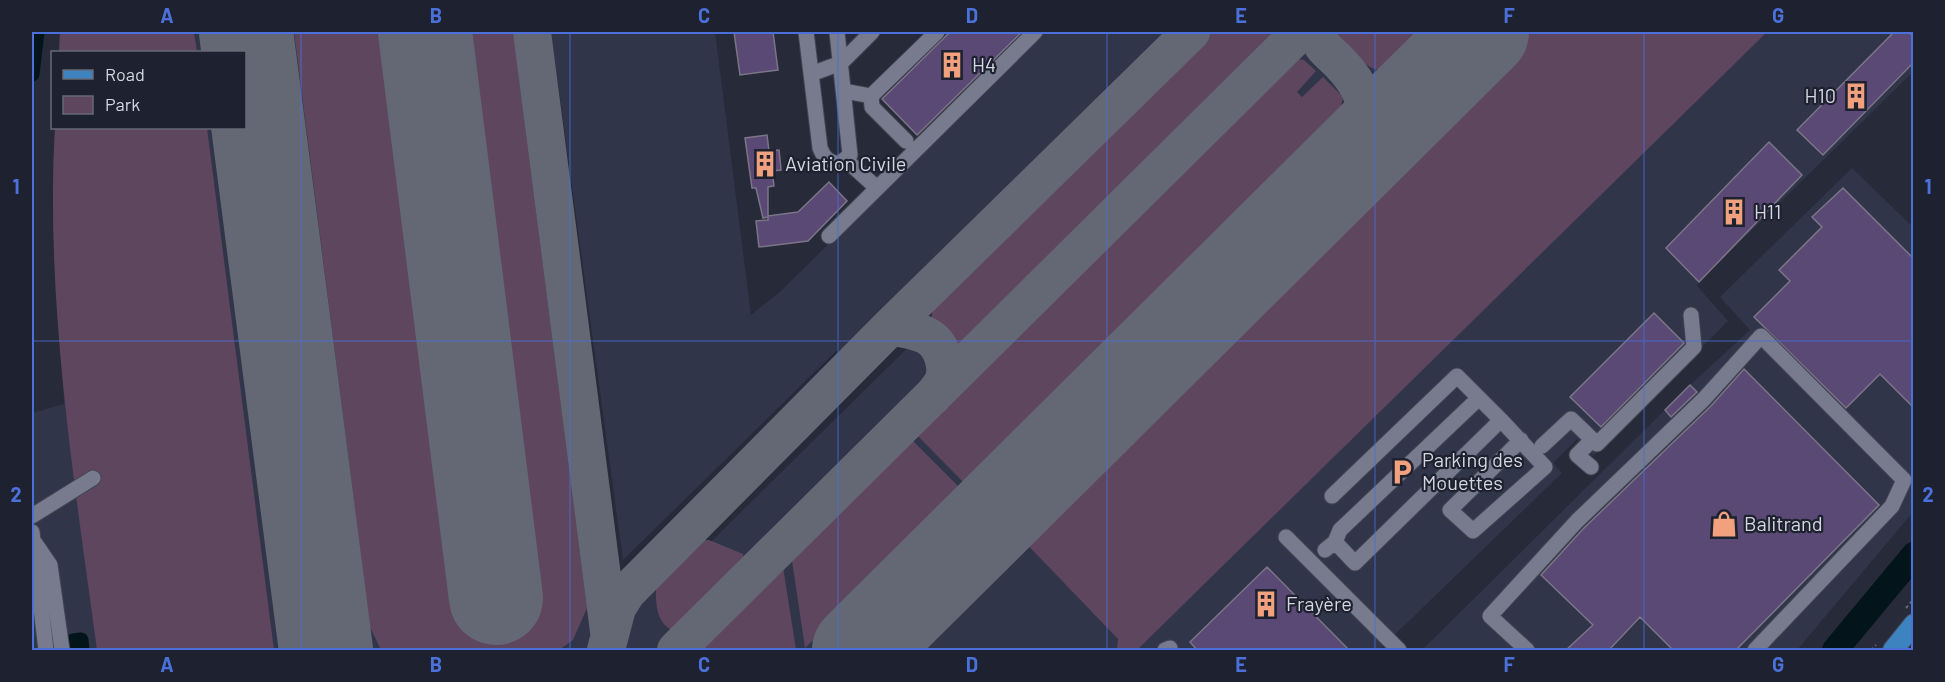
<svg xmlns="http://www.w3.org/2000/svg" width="1945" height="682" viewBox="0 0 1945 682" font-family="Barlow,sans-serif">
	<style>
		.built { fill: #303549 }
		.green { fill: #5f465f }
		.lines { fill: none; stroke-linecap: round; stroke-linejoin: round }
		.canal { stroke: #03151b; stroke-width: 15 }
		.river { stroke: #03151b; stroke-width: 26 }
		.taxiway { stroke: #646874; stroke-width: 38 }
		.runway { stroke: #646874; stroke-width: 94 }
		.building { fill: #594974; stroke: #7b7587; stroke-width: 1.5 }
		.minor-casing { stroke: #434652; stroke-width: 17 }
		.major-casing { stroke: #434652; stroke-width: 22 }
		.path { stroke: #676a77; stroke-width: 2; stroke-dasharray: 3 3; stroke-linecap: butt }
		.minor { stroke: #777b8d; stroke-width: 15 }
		.major { stroke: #3c83c0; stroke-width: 20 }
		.grid { fill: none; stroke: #4b70da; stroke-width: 1.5; stroke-opacity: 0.55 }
		.labels { text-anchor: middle; stroke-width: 4.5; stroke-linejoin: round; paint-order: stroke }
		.poi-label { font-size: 20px; fill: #d4d6e0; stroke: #1e212f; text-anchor: start }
		.neatline { fill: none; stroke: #4b70da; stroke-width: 2 }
		.grid-label { font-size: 20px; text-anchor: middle; font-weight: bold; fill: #4b70da }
	</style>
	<rect width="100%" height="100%" fill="#272a39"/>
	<path class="built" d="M60 32H516L592 624 668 584 1228 32H1913V72L1699 282 1697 286 1728 321 1593 456 1577 439 1553 463 1562 473 1381 648 1383 650H1168L1161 644 1153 650H32V413L64 404 57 273 53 160 55 128H244V52H59Z
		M551 32H715L751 315 781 291 1042 32H1193L856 369 837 350 623 560Z
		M1852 168 1913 227V512L1797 650H1422L1690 385 1750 330 1720 297Z"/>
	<path class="green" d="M60 32H194L197 52H59Z
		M294 32H513L587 608 573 640 559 650H381L370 627Z
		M1209 32H1271L1266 51 972 341 957 344 942 336 931 321 933 306Z
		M1336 32H1435C1419 48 1393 84 1367 65 1356 58 1346 45 1336 36Z
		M1527 32H1767L1137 650H1117L1118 639 1018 535Z
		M1297 59 1304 60 1316 71 1297 92 1302 97 1323 77 1343 97 1338 122 969 488 912 430 1278 67Z
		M55 128H207L274 650H97C74 479 45 301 55 128Z
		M907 435 964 492 805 648 791 554Z
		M696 540H709L743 554 745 567 678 633C654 624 656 604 656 581Z
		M782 560 796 650H703V637Z"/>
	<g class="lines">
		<path class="canal" d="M32 74 37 32
			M73 641 81 640 82 650"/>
		<path class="river" d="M1835 650 1914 555"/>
		<path class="taxiway" d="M532 32 609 631
			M1317 32C1319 44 1326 50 1335 58 1372 94 1373 118 1350 163
			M891 326C902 329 917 330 927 336 942 344 949 367 943 382 940 387 935 393 932 397
			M323 632 333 650
			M606 650 617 608 627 592 891 326 1191 32
			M676 650 1300 32"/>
		<path class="runway" d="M246 32 326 650
			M425 32 496 598
			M859 650 1482 32"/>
	</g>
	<path class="building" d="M734 32H773L778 70 740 75Z
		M950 32H1022L917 135 882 99Z
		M1894 32H1908L1914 37V62L1823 155 1797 130Z
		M767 135 769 151 779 150 781 170 772 171 774 186 768 187V216L798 212 829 182 847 201 808 241 759 247 756 221 768 220V217L763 218 756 188H752L745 138Z
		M1769 142 1802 175 1699 282 1666 248Z
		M1843 188 1914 259V408L1880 374 1846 408 1754 317 1790 281 1779 270 1822 227 1812 217Z
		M1654 313 1684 343 1601 427 1570 397Z
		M1744 369 1879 505 1735 651H1674L1640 617 1608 651H1565L1593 625 1541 575 1584 528 1711 406Z
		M1690 385 1697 392 1671 417 1665 410Z
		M1267 567 1350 651H1198L1190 642Z"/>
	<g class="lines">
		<g class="minor-casing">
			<path id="minor" d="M806 32 820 148C824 158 828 162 839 164L850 155 837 32
				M811 74 841 63 872 32
				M844 91 871 96 937 32
				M871 96 872 107 906 141
				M846 160 877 188
				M829 236 1035 32
				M1501 420 1545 467 1473 531 1450 510 1521 440
				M1542 446 1571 419 1597 444 1694 347 1691 315
				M1591 467 1577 455 1592 440
				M32 516 93 478
				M32 532 46 650
				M1286 537 1399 650
				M1335 542 1340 530 1479 398
				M35 543 50 565 62 650
				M1325 550 1335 542 1355 563 1501 420 1457 376 1332 496
				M1165 650 1170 648
				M1527 650 1490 616 1577 521 1704 399 1761 336 1904 480 1892 506 1755 650"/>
		</g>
		<g class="major-casing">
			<path id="major" d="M1893 650 1914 624"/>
		</g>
		<path class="path" d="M1906 608 1914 599
			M1871 650 1876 645"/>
		<use href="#minor" class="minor"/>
		<use href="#major" class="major"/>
	</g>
	<path class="grid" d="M301 32V650M570 32V650M838 32V650M1107 32V650M1375 32V650M1644 32V650M32 341H1914"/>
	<defs>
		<g id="building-bare" transform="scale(2.07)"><path d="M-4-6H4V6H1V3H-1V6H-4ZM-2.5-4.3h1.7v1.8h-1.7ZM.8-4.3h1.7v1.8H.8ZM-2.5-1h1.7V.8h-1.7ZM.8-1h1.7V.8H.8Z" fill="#f1a17d" stroke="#1e212f" stroke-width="2.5" paint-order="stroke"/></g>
		<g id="parking-bare" transform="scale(2.07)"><path d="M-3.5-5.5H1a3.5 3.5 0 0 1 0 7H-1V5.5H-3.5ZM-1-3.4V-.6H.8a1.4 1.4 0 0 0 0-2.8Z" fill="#f1a17d" stroke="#1e212f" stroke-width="2.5" paint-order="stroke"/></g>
		<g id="shop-bare" transform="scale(2.07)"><path d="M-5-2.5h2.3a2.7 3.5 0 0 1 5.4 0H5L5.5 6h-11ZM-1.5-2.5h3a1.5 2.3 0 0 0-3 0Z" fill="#f1a17d" stroke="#1e212f" stroke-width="2.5" paint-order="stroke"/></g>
	</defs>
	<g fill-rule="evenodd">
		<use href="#building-bare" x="952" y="65"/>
		<use href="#building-bare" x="1856" y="96"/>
		<use href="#building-bare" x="765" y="164"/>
		<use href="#building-bare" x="1734" y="212"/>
		<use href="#parking-bare" x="1402" y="472"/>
		<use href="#shop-bare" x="1724" y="524"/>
		<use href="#building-bare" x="1266" y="604"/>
	</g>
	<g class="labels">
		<g class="poi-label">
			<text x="972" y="72">H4</text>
			<text x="1836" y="103" text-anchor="end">H10</text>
			<text x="785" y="171">Aviation Civile</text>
			<text x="1754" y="219">H11</text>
			<text x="1422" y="467">Parking des<tspan x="1422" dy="23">Mouettes</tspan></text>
			<text x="1744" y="531">Balitrand</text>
			<text x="1286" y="611">Frayère</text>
		</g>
	</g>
	<rect width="1945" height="682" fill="none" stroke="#1e212f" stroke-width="66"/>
	<rect x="51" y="51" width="195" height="78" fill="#1e212f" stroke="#676976" stroke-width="1.5"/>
	<rect x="63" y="70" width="30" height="9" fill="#3c83c0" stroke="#676976" stroke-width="1.5"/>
	<text x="105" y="81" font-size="18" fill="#d4d6e0">Road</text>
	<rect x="63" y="96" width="30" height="18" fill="#5f465f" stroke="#676976" stroke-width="1.5"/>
	<text x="105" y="111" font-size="18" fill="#d4d6e0">Park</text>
	<rect x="33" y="33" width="1879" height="616" class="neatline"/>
	<g class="grid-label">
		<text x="167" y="23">A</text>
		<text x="436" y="23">B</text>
		<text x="704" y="23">C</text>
		<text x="972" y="23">D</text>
		<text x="1241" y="23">E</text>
		<text x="1509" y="23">F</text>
		<text x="1778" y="23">G</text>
		<text x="16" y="194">1</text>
		<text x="1928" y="194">1</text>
		<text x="16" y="502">2</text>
		<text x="1928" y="502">2</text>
		<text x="167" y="672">A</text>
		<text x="436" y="672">B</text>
		<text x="704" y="672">C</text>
		<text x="972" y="672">D</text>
		<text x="1241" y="672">E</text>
		<text x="1509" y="672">F</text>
		<text x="1778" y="672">G</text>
	</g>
</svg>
